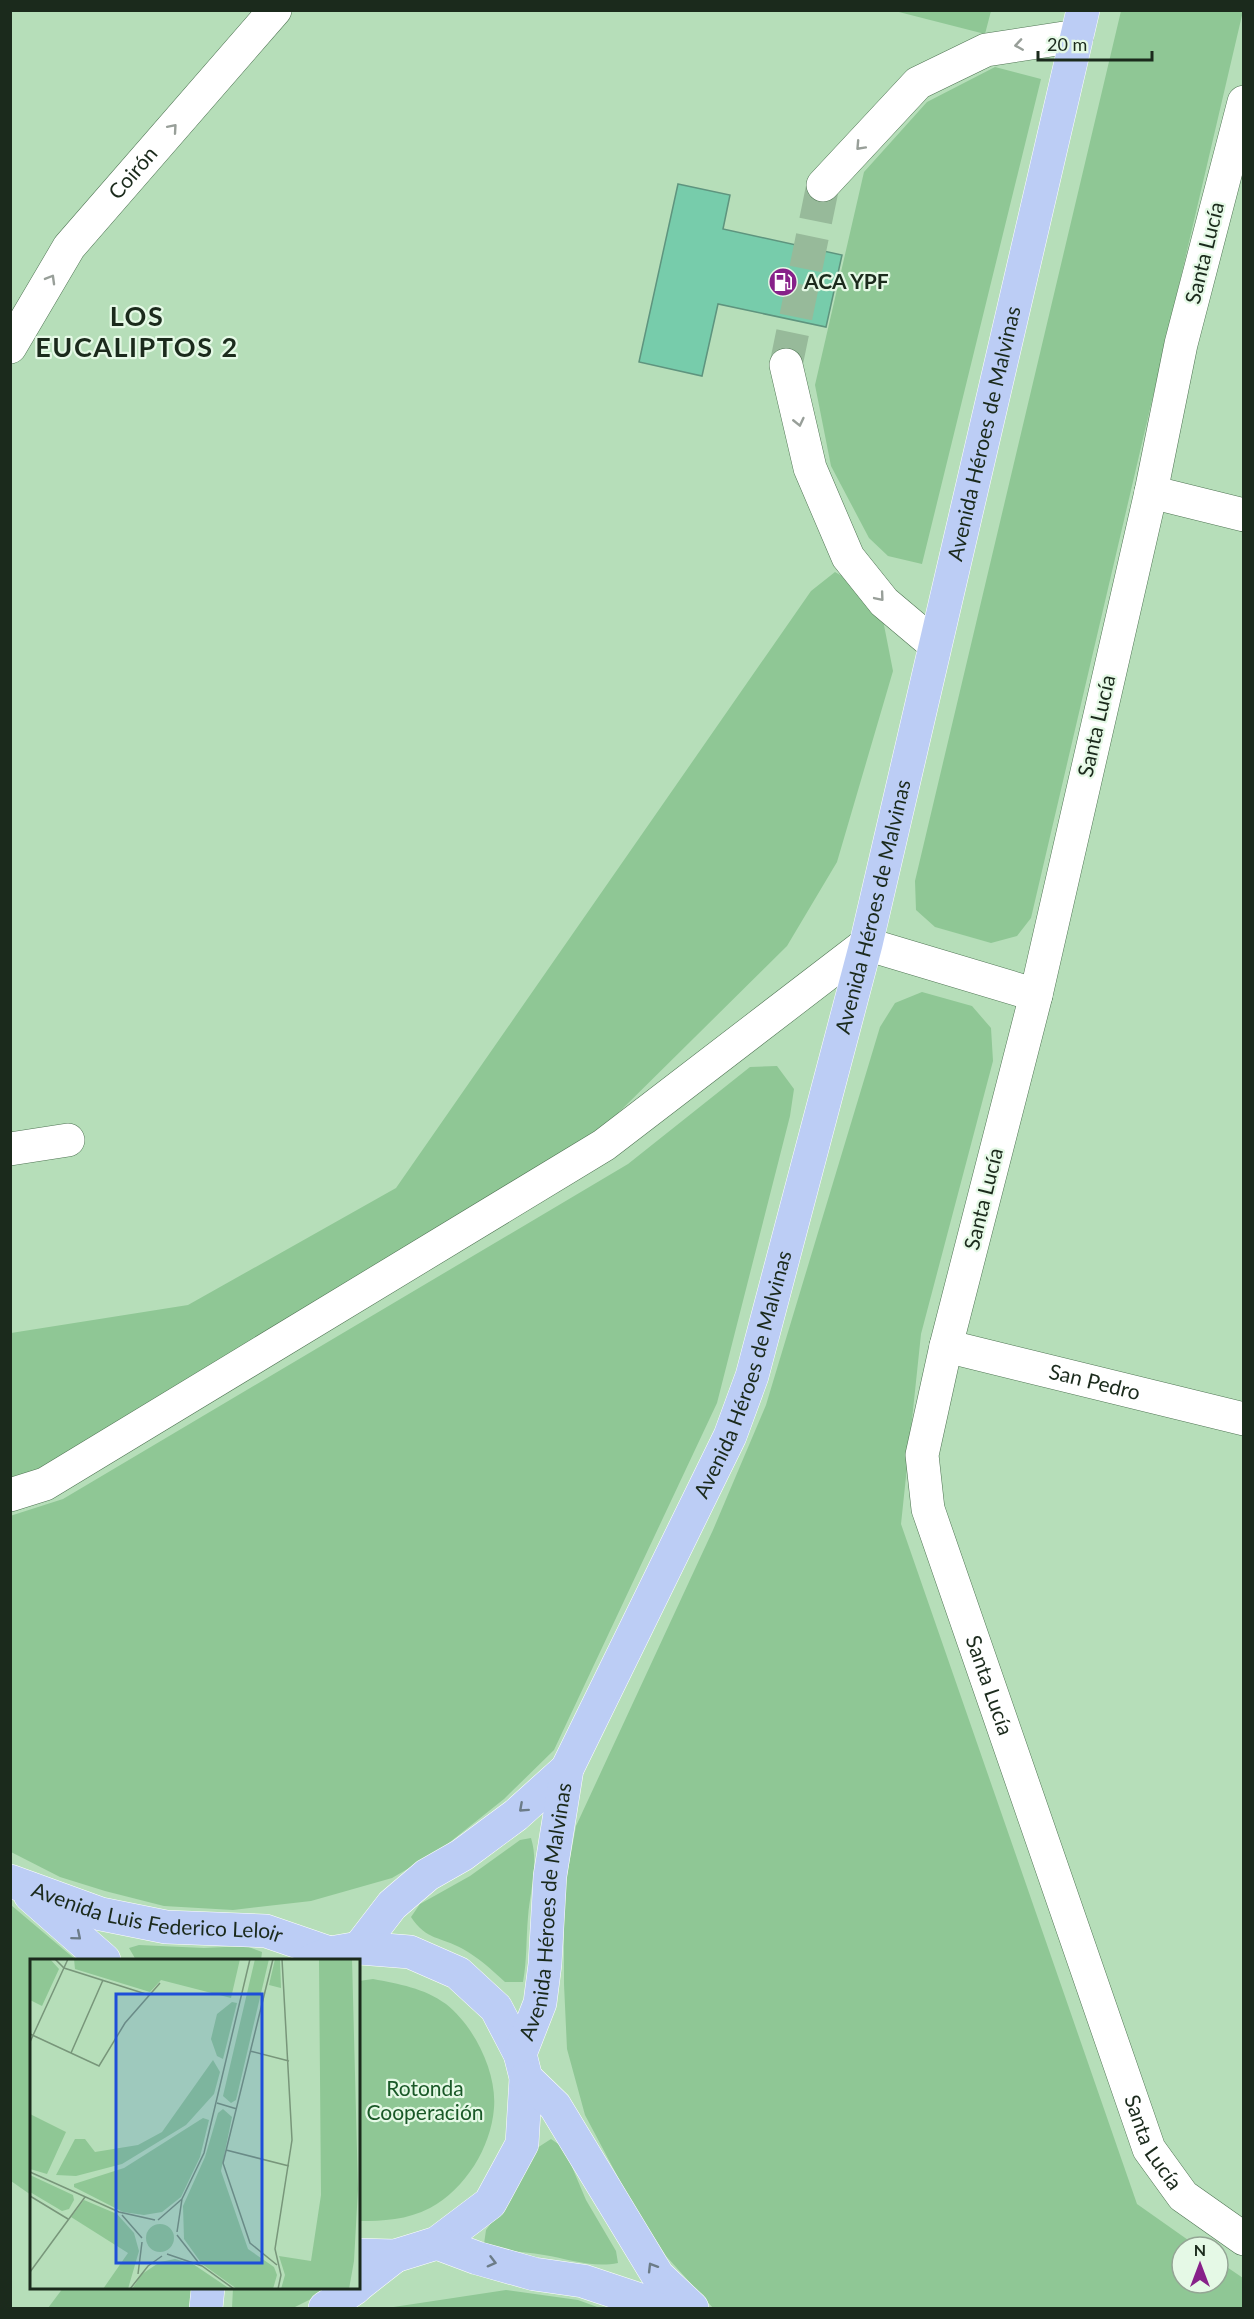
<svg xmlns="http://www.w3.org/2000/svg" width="1254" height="2319" viewBox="0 0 1254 2319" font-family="Lato,sans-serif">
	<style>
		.green { fill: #8fc795 }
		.building { fill: #77ccab; stroke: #5e947e; stroke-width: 1.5 }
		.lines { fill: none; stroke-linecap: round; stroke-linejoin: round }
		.minor-tunnel { stroke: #97ba9a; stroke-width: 33; stroke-dasharray: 33 16; stroke-linecap: butt }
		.minor-casing { stroke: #507554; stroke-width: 34 }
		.major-casing { stroke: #fff; stroke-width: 34 }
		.minor { stroke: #fff; stroke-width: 33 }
		.major { stroke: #bccdf5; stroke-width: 33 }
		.oneway { stroke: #989f99 }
		.oneway2 { stroke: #6c7c88 }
		.labels { text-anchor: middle; stroke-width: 4.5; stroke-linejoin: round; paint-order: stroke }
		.street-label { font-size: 21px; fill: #1b2a1c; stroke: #e5f9e6 }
		.poi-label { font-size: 21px; font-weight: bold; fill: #1b2a1c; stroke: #e5f9e6; text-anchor: start }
		.park-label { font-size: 21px; fill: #195827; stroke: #e5f9e6 }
		.district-label { font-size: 27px; font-weight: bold; letter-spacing: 1.5px; fill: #1b2a1c; stroke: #e5f9e6 }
		.inset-road { fill: none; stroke: #78967a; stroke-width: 1.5 }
		.view { fill: #1d4ed8; fill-opacity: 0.15; stroke: #1d4ed8; stroke-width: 3 }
		.inset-edge { fill: none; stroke: #1b2a1c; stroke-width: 3 }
	</style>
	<rect width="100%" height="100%" fill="#b6deb9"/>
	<path class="green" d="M895 11H991L985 34Z
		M1121 11H1243L1031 918 1017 936 991 943 935 927 916 910 915 881Z
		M995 67 1041 79 922 564 888 556 869 538 831 466 815 385 864 172 927 102Z
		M835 572 856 584 883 620 893 671 837 862 787 946 601 1130 45 1470 11 1478V1333L188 1305 396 1188 811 591Z
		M922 992 972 1006 991 1028 993 1061 921 1334 901 1524 1137 2204 1198 2247H1182V2283H1218V2261L1243 2278V2308H713L666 2256 628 2196 585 2115 567 2049 564 1984V1892L576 1826 713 1530 766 1405 880 1027 895 1003Z
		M777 1066 794 1089 790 1116 717 1403 554 1750 504 1799 440 1850 392 1878 311 1901 233 1910 164 1906 105 1891 60 1877 11 1852 10 1516 63 1499 628 1164 750 1067Z
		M531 1838C539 1863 530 1891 528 1917 526 1939 527 1960 523 1982H505C491 1969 479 1958 463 1949 440 1936 427 1941 411 1917L420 1904 470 1876 520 1840Z
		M11 1905 76 1960H32L31 2195 11 2181Z
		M139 1945 204 1948 246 1946 262 1952 261 1960H136L129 1948Z
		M373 1979C399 1984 424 1988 446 2004 474 2026 497 2072 494 2108 491 2148 465 2189 430 2208 407 2220 383 2221 359 2221V1981Z
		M551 2139 564 2148 586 2200 616 2251 618 2263C592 2268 569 2259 544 2255 523 2251 504 2252 484 2244L486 2230 517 2187 537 2148Z
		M63 2288H194L191 2308H48Z
		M233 2288H333L293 2308H232Z
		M506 2290 578 2300 600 2308H387Z"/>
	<path class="building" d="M678 184 730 195 723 229 842 255 826 327 718 304 702 376 639 362Z"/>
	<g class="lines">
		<path class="minor-tunnel" d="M786 365 823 185"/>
		<g class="minor-casing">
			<g id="minor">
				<path id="s1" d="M1244 102 1181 344 1151 492 1036 995 946 1346 922 1455 928 1509 1149 2149 1183 2196 1244 2239"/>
				<path d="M823 185 918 83 986 50 1077 36"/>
				<path id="s2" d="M10 347 69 247 275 10"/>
				<path d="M786 365 810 468 848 557 884 602 935 645"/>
				<path d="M1151 492 1244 515"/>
				<path d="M10 1149 68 1140"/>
				<path id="s3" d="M946 1346 1244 1419"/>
				<path d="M10 1495 45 1484 604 1145 866 944 1036 995"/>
			</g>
		</g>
		<g class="major-casing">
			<g id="major">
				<path id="s4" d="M10 1881 101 1914 166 1927 266 1931 330 1953"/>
				<path d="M30 1895 104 1960"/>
				<path d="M359 1948 392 1905 427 1875 462 1855 516 1815 567 1769"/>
				<path d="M313 1960 330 1953 359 1948 410 1952 458 1973 496 2008 520 2054 526 2078 522 2144 490 2203 437 2243 395 2256 358 2255"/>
				<path id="s5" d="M520 2054 540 2003 545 1964 550 1876 567 1769 730 1436 752 1376 866 944 1083 10"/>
				<path d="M526 2078 555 2106 658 2276 692 2308"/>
				<path d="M437 2243 477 2258 534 2274 583 2281 637 2299 655 2308"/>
				<path d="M358 2285 395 2256"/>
				<path d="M206 2308 208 2288"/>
				<path d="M325 2308 355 2288"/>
			</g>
		</g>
		<use href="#minor" class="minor"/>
		<use href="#major" class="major"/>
	</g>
	<defs><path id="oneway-chevron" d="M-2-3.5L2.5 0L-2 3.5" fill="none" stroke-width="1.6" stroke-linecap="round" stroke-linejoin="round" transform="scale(1.5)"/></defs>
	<g class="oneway">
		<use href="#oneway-chevron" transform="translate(1019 45) rotate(171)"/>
		<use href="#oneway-chevron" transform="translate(173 128) rotate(-49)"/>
		<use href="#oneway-chevron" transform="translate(860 146) rotate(133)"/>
		<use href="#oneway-chevron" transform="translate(51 279) rotate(-60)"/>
		<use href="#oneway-chevron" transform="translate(799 422) rotate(77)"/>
		<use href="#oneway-chevron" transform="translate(880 597) rotate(50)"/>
	</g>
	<g class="oneway2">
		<use href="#oneway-chevron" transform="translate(523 1808) rotate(138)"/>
		<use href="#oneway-chevron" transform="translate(77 1936) rotate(40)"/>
		<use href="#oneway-chevron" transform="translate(492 2262) rotate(15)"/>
		<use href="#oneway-chevron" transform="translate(652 2267) rotate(-121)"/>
	</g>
	<defs>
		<g id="fuel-disc" transform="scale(1.5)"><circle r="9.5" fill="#872189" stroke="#e5f9e6"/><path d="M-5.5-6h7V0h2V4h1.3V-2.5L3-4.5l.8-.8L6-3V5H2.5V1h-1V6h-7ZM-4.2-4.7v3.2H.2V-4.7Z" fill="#fff"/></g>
	</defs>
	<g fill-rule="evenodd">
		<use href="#fuel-disc" x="783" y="282"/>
	</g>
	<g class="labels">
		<g class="street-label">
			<text dy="7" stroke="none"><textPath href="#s2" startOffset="214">Coirón</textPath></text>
			<text transform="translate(1205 253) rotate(-76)" y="7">Santa Lucía</text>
			<text dy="7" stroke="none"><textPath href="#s5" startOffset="1696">Avenida Héroes de Malvinas</textPath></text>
			<text transform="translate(1097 726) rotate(-77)" y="7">Santa Lucía</text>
			<text dy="7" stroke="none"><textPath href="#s5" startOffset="1210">Avenida Héroes de Malvinas</textPath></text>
			<text transform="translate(984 1199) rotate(-76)" y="7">Santa Lucía</text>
			<text dy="7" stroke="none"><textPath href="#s5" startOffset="724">Avenida Héroes de Malvinas</textPath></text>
			<text dy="7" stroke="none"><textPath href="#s3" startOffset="153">San Pedro</textPath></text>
			<text dy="7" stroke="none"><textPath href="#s1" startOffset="1632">Santa Lucía</textPath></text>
			<text dy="7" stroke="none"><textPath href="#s5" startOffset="146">Avenida Héroes de Malvinas</textPath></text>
			<text dy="7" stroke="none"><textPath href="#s4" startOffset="152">Avenida Luis Federico Leloir</textPath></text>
			<text dy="7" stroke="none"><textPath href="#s1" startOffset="2118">Santa Lucía</textPath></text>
		</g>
		<g class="poi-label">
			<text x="804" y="289">ACA YPF</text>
		</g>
		<g class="park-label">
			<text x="425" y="2096">Rotonda<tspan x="425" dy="24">Cooperación</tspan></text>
		</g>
		<g class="district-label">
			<text x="137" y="326">LOS<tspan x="137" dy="31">EUCALIPTOS 2</tspan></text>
		</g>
	</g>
	<g transform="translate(30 1959)">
		<rect width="330" height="330" fill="#b6deb9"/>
		<path d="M0 0H20L29 10 12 47 0 41ZM44 0H210L201 39 131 21 120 33 45 10ZM225 0H239L206 141 201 144 193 137ZM245 0H250L251 29 239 26ZM289 0H322L328 230 324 302 319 330H251L255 316 249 297 281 302 291 236ZM202 43 207 44 193 100 187 97 181 80 187 55ZM183 101 190 113 184 135 156 166 92 205 46 217 26 216 45 180H55L65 193 108 186 132 173ZM193 150 202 158 191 212 218 290 244 308 247 316 243 330H207L172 305 154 280 153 247 175 198 188 154ZM0 155 36 173 17 215 0 210ZM173 159 179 161 170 198 151 238 132 253 114 256 93 253 44 228V225L94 209ZM0 216 43 236 44 241 39 250 32 252 0 233ZM54 241 87 255 104 274 109 292 98 330H73L98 294 41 258ZM116 279a14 14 0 1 1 28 0a14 14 0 1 1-28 0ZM145 300 163 305 200 330H102L112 315 130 303Z" fill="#8fc795"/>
		<path class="inset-road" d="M25 0 34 9 119 36M243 0 193 204 220 284 247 306M0 75 69 107 95 64 130 24M0 83 38 0M220 92 259 102M41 94 73 21M187 144 207 150M196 191 259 207M0 213 89 253 125 261M0 237 38 260M92 256 112 279M128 261 152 240M147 273 152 240 174 194 220 0M147 276 168 303M137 295 172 307 204 330M0 313 55 238M108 315 112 283M100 330 118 307 132 297M248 330 251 316 245 290 262 181 252 0"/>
		<path class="view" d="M86 35H232V304H86Z"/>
		<rect width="330" height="330" class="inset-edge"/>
	</g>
	<rect width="1254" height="2319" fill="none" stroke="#1b2a1c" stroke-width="24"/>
	<g transform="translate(1200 2265)"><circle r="28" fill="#e5f9e6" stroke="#94a695" stroke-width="1.5"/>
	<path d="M0-4.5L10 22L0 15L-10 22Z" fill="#872189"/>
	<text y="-9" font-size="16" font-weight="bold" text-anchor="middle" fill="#1b2a1c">N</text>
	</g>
	<path d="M1038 51v9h114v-9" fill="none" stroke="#1b2a1c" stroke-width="3"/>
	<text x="1047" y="51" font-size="18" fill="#1b2a1c" stroke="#e5f9e6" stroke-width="4.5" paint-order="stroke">20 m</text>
</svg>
